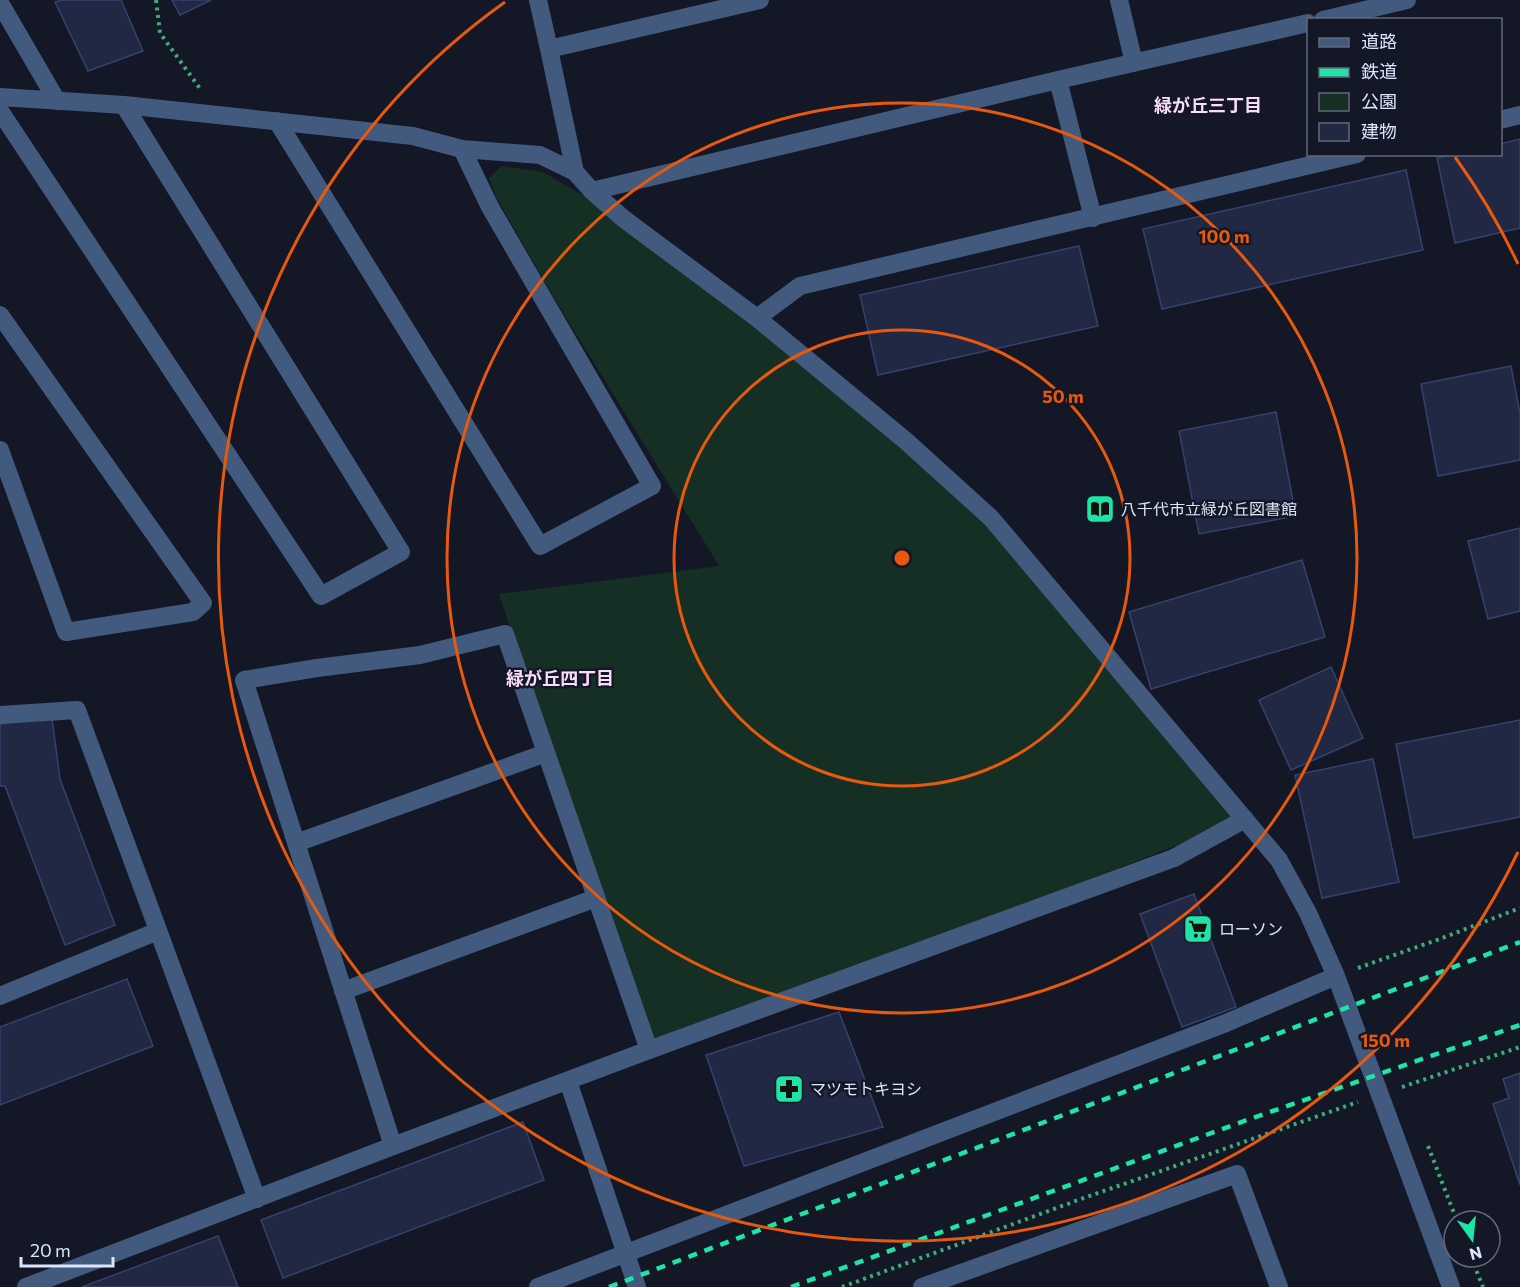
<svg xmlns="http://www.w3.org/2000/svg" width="1520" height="1287" viewBox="0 0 1520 1287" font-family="Commissioner,'Noto Sans JP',sans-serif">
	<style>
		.green { fill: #162f24 }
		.building { fill: #212844; stroke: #36426e; stroke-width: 1.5 }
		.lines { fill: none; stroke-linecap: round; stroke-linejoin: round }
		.path { stroke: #3fac78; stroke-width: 4; stroke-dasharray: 3 4.5; stroke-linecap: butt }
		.minor { stroke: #435a7f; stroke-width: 18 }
		.rail { stroke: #1ee4a5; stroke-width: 4.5; stroke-dasharray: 9 8; stroke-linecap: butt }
		.ring { fill: none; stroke: #e8590c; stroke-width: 3 }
		.labels { text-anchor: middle; stroke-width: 5; stroke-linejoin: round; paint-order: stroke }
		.poi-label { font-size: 16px; fill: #dbe5fb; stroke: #131726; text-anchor: start }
		.neighbourhood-label { font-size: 18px; font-weight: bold; fill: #f9ddfb; stroke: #131726 }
		.centre { fill: #e8590c; stroke: #131726; stroke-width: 3 }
		.ring-label { font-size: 18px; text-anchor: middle; font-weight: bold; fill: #e8590c; stroke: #131726; stroke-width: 5; stroke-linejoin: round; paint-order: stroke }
	</style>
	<rect width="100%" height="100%" fill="#131726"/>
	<path class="green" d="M502 166 543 172 624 219 991 518 1245 819 649 1050 499 594 719 566 560 308 496 197 489 178Z"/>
	<path class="building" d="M63 0H121L143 51 88 71 55 2Z
		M172 0H211L180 15Z
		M1520 139V228L1455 243 1437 158 1452 154H1500V144Z
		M1406 170 1423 250 1162 309 1143 229Z
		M1079 246 1098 326 878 375 860 295Z
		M1511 366 1520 414V460L1438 476 1421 384Z
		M1276 412 1296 516 1199 534 1179 431Z
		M1520 528V611L1488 619 1468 541Z
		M1302 560 1325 637 1151 689 1129 612Z
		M1331 667 1363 738 1291 770 1259 700Z
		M52 718 60 779 115 925 65 945 5 786H0V724Z
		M1520 720V817L1414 838 1396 744Z
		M1373 759 1399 882 1322 898 1295 775Z
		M1194 894 1236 1007 1182 1027 1140 914Z
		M127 979 153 1046 0 1105V1027Z
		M839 1012 883 1127 744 1166 706 1055Z
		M1520 1073V1185L1493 1104 1509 1098 1503 1079Z
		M523 1122 544 1180 283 1278 261 1220Z
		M218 1236 238 1287H82Z"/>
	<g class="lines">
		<path class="path" d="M156 0 160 33 201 90
			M1358 968 1437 940 1520 908
			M1402 1087 1520 1047
			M1428 1146 1457 1221
			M1471 1257 1483 1287
			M842 1287 1081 1199 1358 1102"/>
		<path class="minor" d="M538 0 549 49
			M1119 0 1134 63
			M0 3 57 101
			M1323 20 1407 0
			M1058 80 1093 218
			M0 97 124 105 413 136 462 149 540 155 575 172 592 191 624 219 757 318 906 441 991 518 1279 860 1308 913 1336 976 1451 1287
			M0 111 321 596 401 552 124 105
			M1500 120 1520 115
			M277 121 540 546 652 486 490 207 462 149
			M575 172 549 49 760 0
			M592 191 1058 80 1308 23
			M0 315 203 603 193 612 66 632 0 450
			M757 318 800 286 1357 154
			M0 715 77 710 257 1199
			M296 843 546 753
			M343 991 596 898
			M0 996 158 931
			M568 1081 637 1287
			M393 1146 244 680 317 668 420 655 505 634 649 1050
			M26 1287 393 1146 649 1050 1174 858 1245 819
			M538 1287 1226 1023 1336 976
			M922 1287 1237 1174 1279 1287"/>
		<path class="rail" d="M609 1287 1520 942
			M791 1287 1247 1120 1520 1025"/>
	</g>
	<g class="ring">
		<circle cx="902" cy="558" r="228"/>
		<circle cx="902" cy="558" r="455"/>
		<path d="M1518 852A683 683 0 1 1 505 2M1455 157A683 683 0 0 1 1518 264"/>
	</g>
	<defs>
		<g id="library-square" transform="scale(1.5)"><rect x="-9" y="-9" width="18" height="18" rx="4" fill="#1ee4a5" stroke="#131726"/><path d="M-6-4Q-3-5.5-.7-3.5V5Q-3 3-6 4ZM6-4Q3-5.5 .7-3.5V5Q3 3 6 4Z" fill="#111"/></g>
		<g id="supermarket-square" transform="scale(1.5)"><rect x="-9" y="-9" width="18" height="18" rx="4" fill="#1ee4a5" stroke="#131726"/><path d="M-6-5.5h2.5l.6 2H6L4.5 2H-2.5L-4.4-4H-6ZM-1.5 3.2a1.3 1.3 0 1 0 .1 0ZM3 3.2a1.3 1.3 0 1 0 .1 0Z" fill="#111"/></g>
		<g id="pharmacy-square" transform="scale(1.5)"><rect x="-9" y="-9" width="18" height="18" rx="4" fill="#1ee4a5" stroke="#131726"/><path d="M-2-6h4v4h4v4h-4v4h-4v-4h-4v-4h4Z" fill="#111"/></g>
	</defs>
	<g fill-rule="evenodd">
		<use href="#library-square" x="1100" y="509"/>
		<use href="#supermarket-square" x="1198" y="929"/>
		<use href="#pharmacy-square" x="789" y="1089"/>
	</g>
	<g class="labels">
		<g class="poi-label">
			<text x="1121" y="515">八千代市立緑が丘図書館</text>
			<text x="1219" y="935">ローソン</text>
			<text x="810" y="1095">マツモトキヨシ</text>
		</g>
		<g class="neighbourhood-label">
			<text x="1208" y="112">緑が丘三丁目</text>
			<text x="560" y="685">緑が丘四丁目</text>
		</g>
	</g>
	<circle cx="902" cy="558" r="9" class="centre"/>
	<g class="ring-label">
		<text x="1224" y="243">100 m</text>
		<text x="1063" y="403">50 m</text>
		<text x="1385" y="1047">150 m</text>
	</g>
	<rect x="1307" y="18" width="195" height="138" fill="#131726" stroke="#63697b" stroke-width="1.5"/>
	<rect x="1319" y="38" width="30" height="9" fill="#435a7f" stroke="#63697b" stroke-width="1.5"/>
	<text x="1361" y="48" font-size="18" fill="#dbe5fb">道路</text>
	<rect x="1319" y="68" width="30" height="9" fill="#1ee4a5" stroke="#63697b" stroke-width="1.5"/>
	<text x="1361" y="78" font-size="18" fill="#dbe5fb">鉄道</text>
	<rect x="1319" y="93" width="30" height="18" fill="#162f24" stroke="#63697b" stroke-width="1.5"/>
	<text x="1361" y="108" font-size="18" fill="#dbe5fb">公園</text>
	<rect x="1319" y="123" width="30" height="18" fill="#212844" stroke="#63697b" stroke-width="1.5"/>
	<text x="1361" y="138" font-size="18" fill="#dbe5fb">建物</text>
	<g transform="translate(1472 1239) rotate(165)"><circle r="28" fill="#131726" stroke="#63697b" stroke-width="1.5"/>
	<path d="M0-4.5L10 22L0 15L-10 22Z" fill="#1ee4a5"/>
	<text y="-9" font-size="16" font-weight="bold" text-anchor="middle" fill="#dbe5fb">N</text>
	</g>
	<path d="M21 1257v9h92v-9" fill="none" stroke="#dbe5fb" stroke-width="3"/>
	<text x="30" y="1257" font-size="18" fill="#dbe5fb" stroke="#131726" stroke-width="4.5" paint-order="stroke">20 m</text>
</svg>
